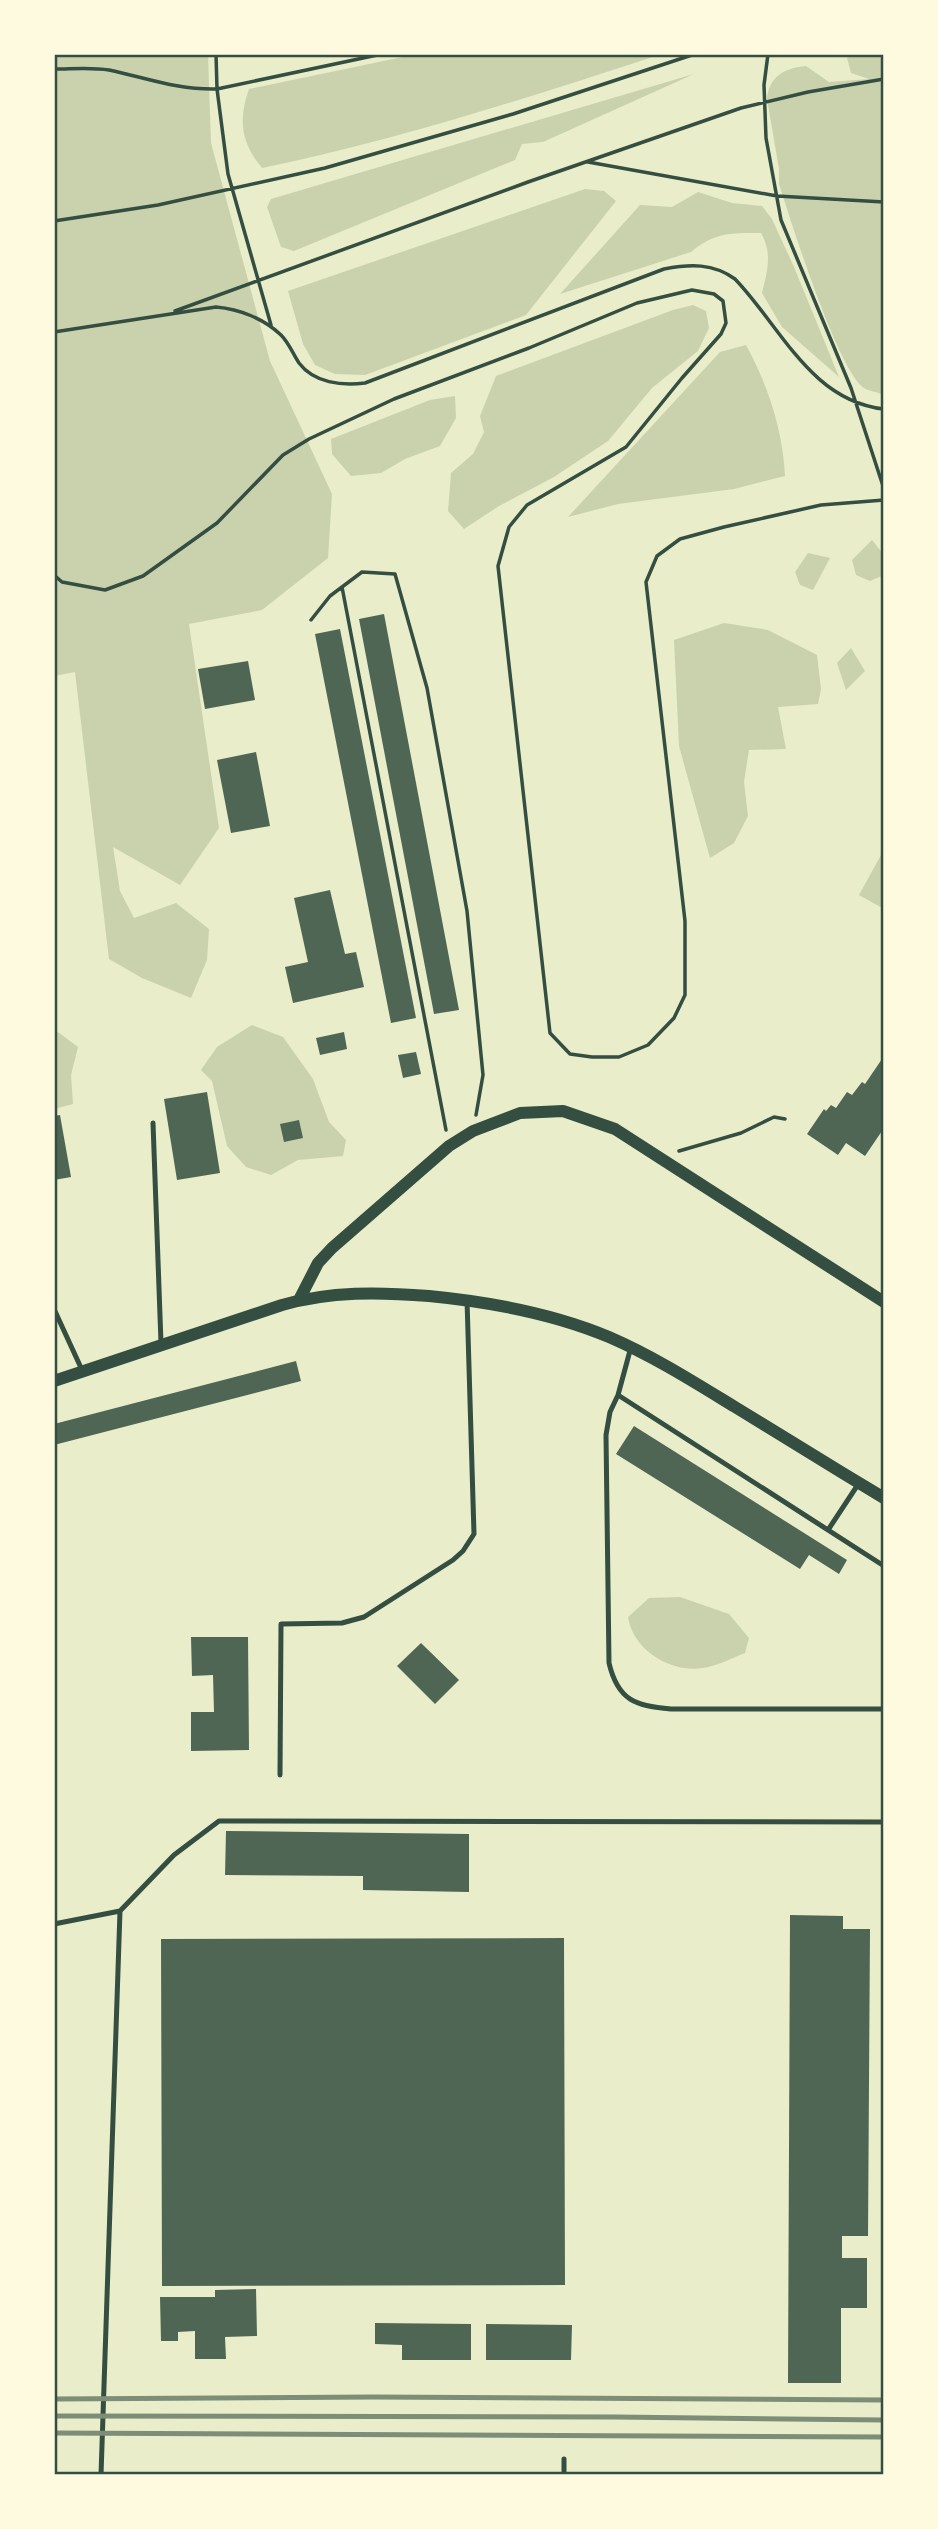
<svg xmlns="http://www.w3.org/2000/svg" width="938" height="2529" viewBox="0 0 938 2529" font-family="Montserrat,sans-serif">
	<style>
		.green { fill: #cad2ad }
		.building { fill: #4f6655 }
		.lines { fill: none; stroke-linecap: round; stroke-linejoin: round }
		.path { stroke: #344e41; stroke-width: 3.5 }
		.service { stroke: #344e41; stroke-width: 5 }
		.tertiary { stroke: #344e41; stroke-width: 12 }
		.rail { stroke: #7c8e77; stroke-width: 5 }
		.neatline { fill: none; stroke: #344e41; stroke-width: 2.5 }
	</style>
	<rect width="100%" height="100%" fill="#e9edc9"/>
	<path class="green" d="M54 54H208L211 143 270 361 332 494 328 558 262 610 189 624 219 828 180 885 113 847 120 891 134 918 176 903 209 929 207 960 191 998 142 978 109 959 75 672 54 676Z
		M417 54H662C530 97 398 140 262 168 241 143 238 120 249 89Z
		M854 54H884V396C878 391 870 392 864 388 837 369 791 221 779 184V169L767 99C769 76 785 68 806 66L829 82 869 79 851 73 847 58Z
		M694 74 543 142 522 144 515 160 294 251 281 247 267 207 271 199Z
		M585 189 604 191 616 201 526 315 365 375 335 374 315 365 303 344 288 291Z
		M698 192 732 203 762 206 772 219 794 267 839 377 782 327 762 293C767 272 773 254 761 233 731 233 715 232 691 252L560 294 640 205 672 207Z
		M693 305 706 311 709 328 698 351 652 388 608 441 554 477 499 506 464 529 448 511 451 473 473 454 484 432 480 416 496 376 673 310Z
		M746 345C768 385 783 431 785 476L734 489 618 504 568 517 720 352Z
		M455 396 456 418 440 446 405 459 381 473 351 476 332 454 331 439 430 400Z
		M872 540 884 555V575L870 581 856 575 852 560Z
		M808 553 830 558 813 590 800 585 795 572Z
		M724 623 768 630 817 655 821 689 818 704 778 707 786 749 749 750 744 782 748 816 734 843 710 858 679 746 674 640Z
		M851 648 865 671 846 690 837 663Z
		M881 855 884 856V909L859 895Z
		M252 1025 283 1037 313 1079 329 1122 346 1140 343 1156 298 1160 271 1175 246 1167 227 1146 212 1081 201 1070 217 1047Z
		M54 1029 78 1047 71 1075 73 1104 54 1109Z
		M680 1597 729 1614 749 1638 745 1653C732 1658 717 1666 703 1668 670 1673 633 1650 628 1617L649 1598Z"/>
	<path class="building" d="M384 614 459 1010 434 1014 359 619Z
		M340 629 416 1018 391 1023 315 634Z
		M248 661 255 700 205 709 198 669Z
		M256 752 270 826 231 833 217 760Z
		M330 890 345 954 356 952 364 987 293 1003 285 967 308 962 294 898Z
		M344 1032 347 1049 320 1055 316 1038Z
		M416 1052 421 1074 403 1078 398 1055Z
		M884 1056V1118L882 1121 884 1128 865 1156 846 1143 838 1155 807 1134 824 1109 826 1111 831 1105 836 1108 847 1092 852 1095 862 1082 865 1084Z
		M207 1092 220 1173 177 1180 164 1099Z
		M60 1115 71 1177 54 1180V1116Z
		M299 1120 303 1138 284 1142 280 1124Z
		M296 1361 301 1381 54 1445V1424Z
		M634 1426 847 1560 839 1574 809 1555 800 1569 616 1454Z
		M191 1637H248L249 1750 191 1751V1712H214L213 1675 192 1676Z
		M421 1643 459 1680 435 1704 397 1666Z
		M226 1831 469 1834V1892L363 1890V1876L225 1875Z
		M790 1915 843 1916V1929H870L868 2236H842V2258H867V2308H841V2383H788Z
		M564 1938 565 2285 162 2286 161 1939Z
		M256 2289 257 2336 225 2337 226 2359H195V2331L178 2332V2341H161L160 2297H215V2290Z
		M375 2323 471 2324V2360H402V2345L375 2344Z
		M486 2324 572 2325 571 2360H486Z"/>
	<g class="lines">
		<path class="path" d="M216 54 217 89 228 174 271 325
			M768 54 764 85 766 138 781 220 851 388 884 489
			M54 69C72 69 92 67 109 70 147 78 177 90 217 89L382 54
			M588 162 777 196 884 202
			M54 221 158 205 325 168 513 114 695 54
			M175 311 528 182 741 108 808 92 884 79
			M54 332 216 307C240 309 264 319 281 335 289 343 293 354 299 363 314 383 342 386 365 383L664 269C690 264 713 263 735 279 781 327 811 401 884 409
			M54 575 62 582 105 590 143 576 217 523 283 455 309 439 394 399 529 348 637 303 692 290 714 294 723 301 726 323 721 334 682 378 626 447 527 505 509 527 498 566 550 1033 570 1054 592 1057H619L648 1045 674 1018 685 995V921L646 582 657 556 680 539 724 527 821 505 884 500
			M342 587 446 1130
			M311 620 330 596 362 572 395 574 427 688 467 911 483 1075 476 1115
			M679 1151 741 1133 774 1117 785 1119"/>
		<path class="service" d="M153 1123 161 1343
			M54 1309 82 1370
			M631 1347 618 1395 610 1412 606 1435 609 1663C618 1701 636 1706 671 1709H884
			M618 1395 884 1566
			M828 1530 859 1483
			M280 1775 281 1624 342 1623 364 1617 453 1560 463 1551 474 1534 467 1300
			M54 1924 120 1911 174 1855 219 1821 884 1822
			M564 2459V2475
			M101 2475 120 1911"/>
		<path class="tertiary" d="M299 1300 318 1263 332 1248 449 1146 473 1131 520 1113 563 1111 615 1129 884 1302
			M54 1381 282 1305C331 1291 379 1292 429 1296 491 1302 552 1313 609 1337 653 1356 694 1382 735 1407 784 1437 834 1468 884 1498"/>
		<path class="rail" d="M54 2399 373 2397 884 2400
			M54 2416 615 2417 884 2420
			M54 2433 884 2437"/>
	</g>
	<rect width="938" height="2529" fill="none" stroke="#fefae0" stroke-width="112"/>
	<rect x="56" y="56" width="826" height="2417" class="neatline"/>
</svg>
